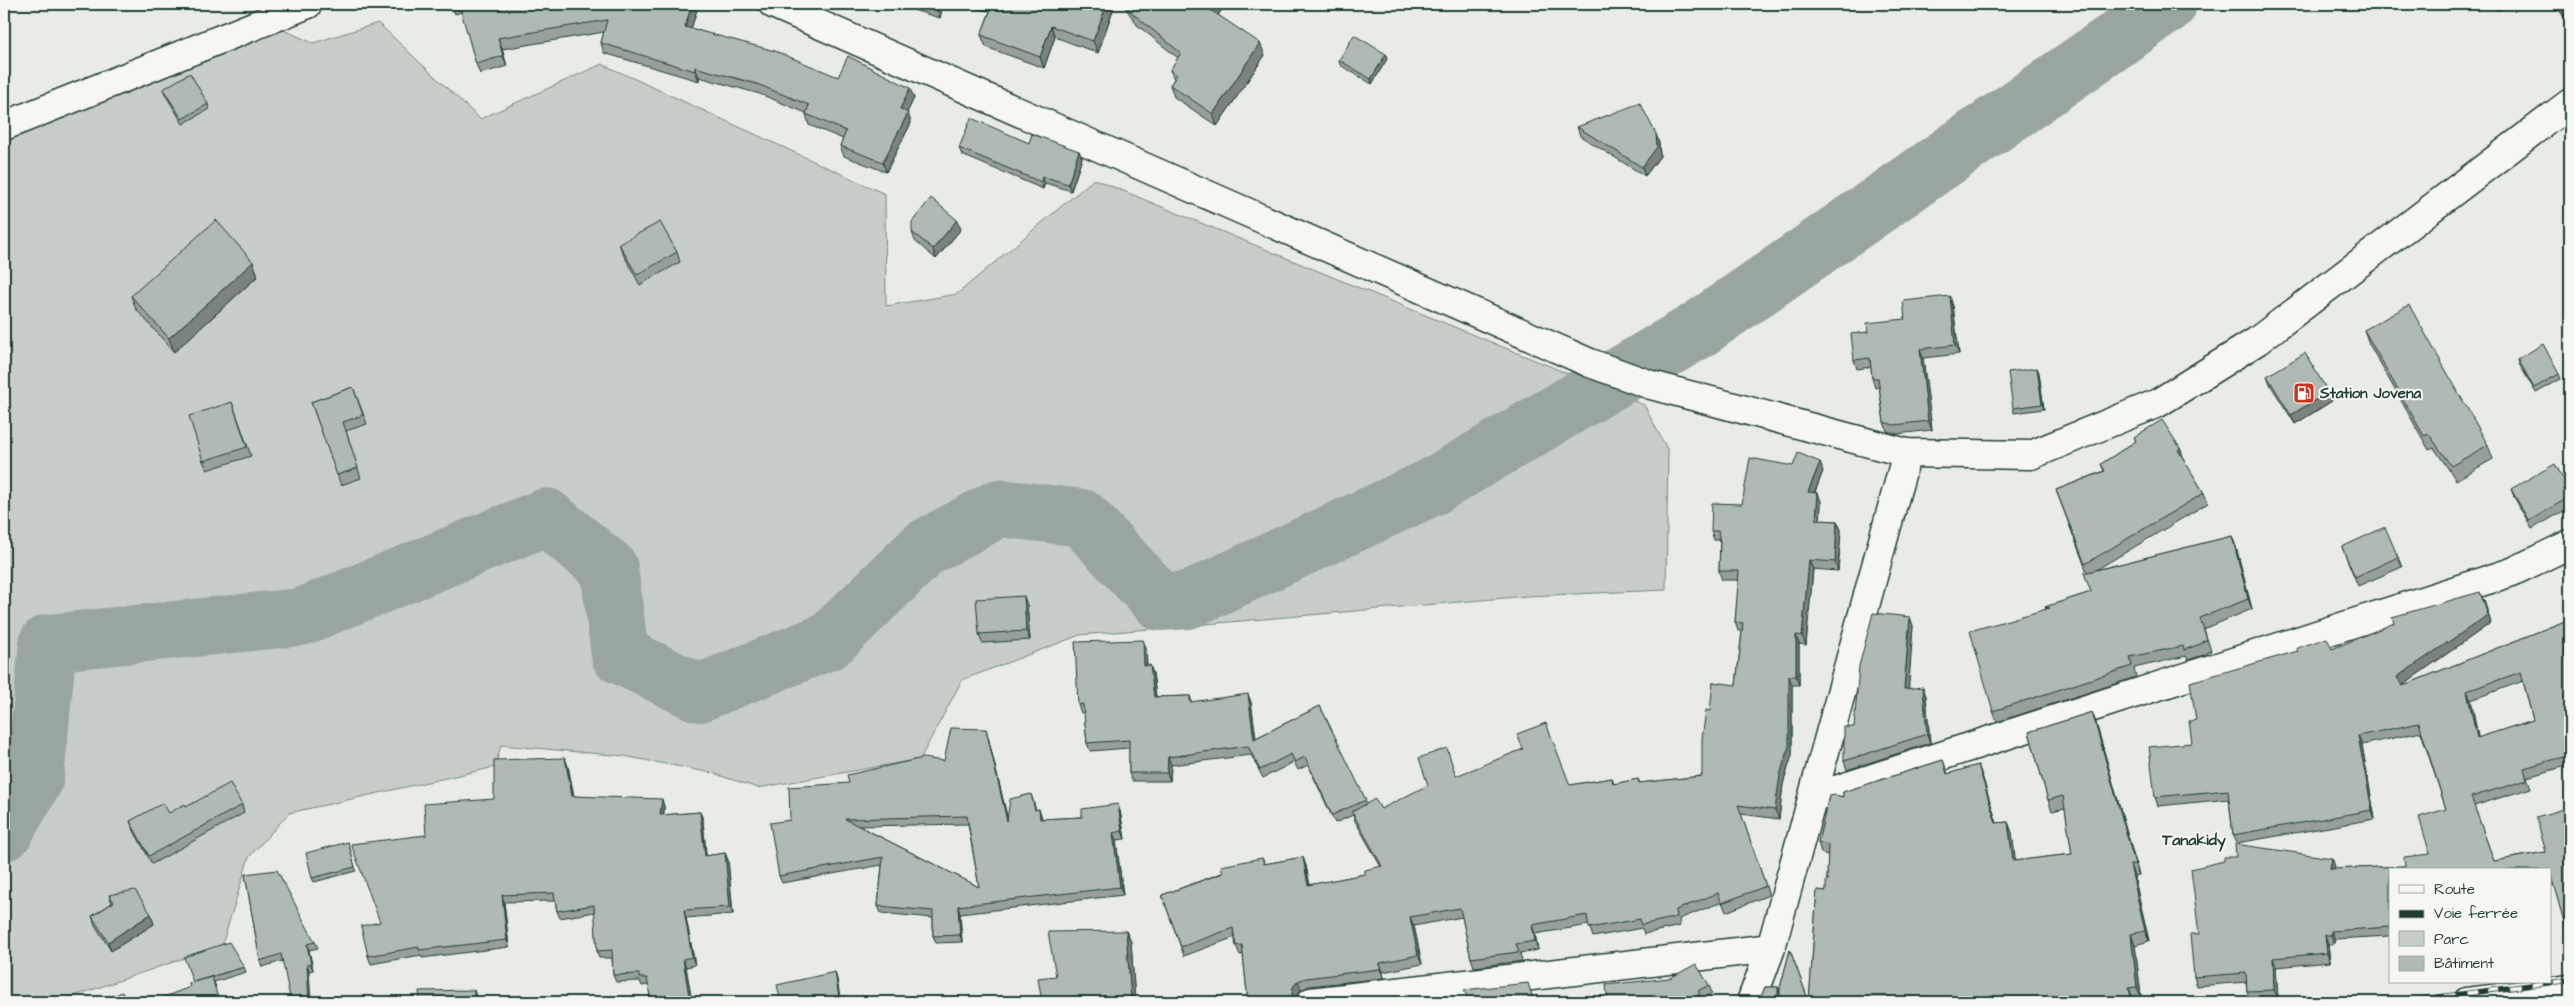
<svg xmlns="http://www.w3.org/2000/svg" width="2574" height="1006" viewBox="0 0 2574 1006" font-family="'Architects Daughter',sans-serif">
	<style>
		.green { fill: #c7cec9; stroke: #73867e }
		.lines { fill: none; stroke-linecap: round; stroke-linejoin: round }
		.river { stroke: #99a6a0; stroke-width: 58 }
		.minor-casing { stroke: #1f3d34; stroke-width: 31 }
		.secondary-casing { stroke: #1f3d34; stroke-width: 31 }
		.minor { stroke: #f6f6f2; stroke-width: 28 }
		.secondary { stroke: #f6f6f2; stroke-width: 28 }
		.rail-casing { stroke: #1f3d34; stroke-width: 5.5 }
		.rail { stroke: #f6f6f2; stroke-width: 4; stroke-dasharray: 11; stroke-linecap: butt }
		.wall { fill: #97a09c; stroke: #1f3d34; fill-rule: evenodd }
		.shaded-wall { fill: #7b827f; stroke: #1f3d34 }
		.building { fill: #b0bab5; stroke: #1f3d34; fill-rule: evenodd }
		.labels { text-anchor: middle; stroke-width: 4; stroke-linejoin: round; paint-order: stroke }
		.poi-label { font-size: 15px; font-weight: bold; fill: #1f3d34; stroke: #f6f6f2; text-anchor: start }
		.neighbourhood-label { font-size: 16px; font-weight: bold; fill: #1f3d34; stroke: #f6f6f2 }
	</style>
	<rect width="100%" height="100%" fill="#e9ebe7"/>
	<filter id="ink" filterUnits="userSpaceOnUse"><feTurbulence type="fractalNoise" baseFrequency=".02" numOctaves="2"/><feDisplacementMap in="SourceGraphic" scale="10" xChannelSelector="R" yChannelSelector="G"/><feConvolveMatrix kernelMatrix="1 2 1 2 8 2 1 2 1" color-interpolation-filters="sRGB"/></filter>
	<g filter="url(#ink)">
		<path class="green" d="M378 23 480 119 602 64 885 194 886 306 957 294 1094 179 1644 405 1668 451 1666 590 1527 596 1080 635 962 680 920 759 758 788 712 773 624 756 501 745 495 767 289 813 249 857 222 945 57 1002H4V141L277 27 313 43Z"/>
		<g class="lines">
			<path class="river" d="M4 832 35 778 48 643 301 617 546 517 609 568 620 655 699 693 829 641 925 548 999 508 1082 518 1161 602 1188 600 1432 487 1698 330 2168 4"/>
			<g class="minor-casing">
				<path id="minor" d="M1814 797 2512 572 2570 544
					M1311 1002 1771 948
					M1751 1002 1771 948 1907 453
					M2467 1002 2570 989"/>
			</g>
			<g class="secondary-casing">
				<path id="secondary" d="M773 4 1590 363 1651 385 1907 453 2031 455 2158 403 2257 341 2570 103
					M4 126 308 4"/>
			</g>
			<use href="#minor" class="minor"/>
			<use href="#secondary" class="secondary"/>
			<g class="rail-casing">
				<path id="rail" d="M2401 1002 2570 980"/>
			</g>
			<use href="#rail" class="rail"/>
		</g>
		<path class="wall" d="M451 4H697L698 6 691 28 838 77 914 98 907 112 911 123 886 172 844 156 840 146 843 139 809 125 806 114V113L760 94 699 77V81L604 53 601 43 604 32 502 49 507 66 480 74 476 64 462 12 455 14Z
			M893 4H943L940 18Z
			M947 4H1115L1098 53 1055 37 1044 68 986 47 981 35 990 11Z
			M1123 4H1227L1218 15 1265 55 1217 126 1174 97 1170 85 1174 79 1170 70 1178 58 1137 25Z
			M2556 4H2570V28Z
			M1387 59 1372 84 1340 65 1339 60Z
			M163 89 208 104 209 109 183 124 165 94Z
			M1577 127 1656 134 1659 143 1660 156 1645 176 1580 136Z
			M1029 143 1079 151 1082 158 1071 191 1045 183 1043 189 962 155 959 148Z
			M961 229 936 259 915 241 912 232Z
			M619 244 677 252 680 262 640 285 623 254Z
			M253 262 258 276 174 352 136 309 131 296Z
			M1953 306 1959 354 1923 358 1932 430 1897 434 1887 431 1884 422 1879 387 1875 388 1872 378 1871 367 1857 369 1854 360 1868 332 1905 319Z
			M2364 330 2488 445 2493 459 2456 480 2434 448 2429 450 2369 344Z
			M2518 359 2559 374 2561 379 2536 393 2519 364Z
			M2037 368 2039 373 2044 409 2014 413 2013 408Z
			M2267 376 2332 401 2295 424 2271 386Z
			M353 387 367 424 346 431 361 478 341 485 311 402Z
			M232 402 251 456 207 470 203 461Z
			M2134 437 2180 448 2184 459H2183L2204 493 2208 503 2096 570 2232 536 2236 547 2252 609 2204 629 2211 651 2207 652V654L2188 660 2186 656 2134 668 2136 677 1997 722 1993 711 2046 609 2045 607 2091 592 2087 572 2056 490 2104 471 2101 464 2136 441Z
			M1823 471 1815 492 1818 493 1821 502 1820 520 1837 521 1841 530 1838 571 1813 569 1806 645 1799 644V685H1792V755L1783 784 1779 819 1741 814 1769 895 1726 912 1722 902 1679 919 1680 926 1644 934 1642 928 1593 937 1589 925 1535 934 1538 950 1520 953 1522 961 1474 967 1471 958 1462 917 1414 926 1422 964 1383 972 1384 978 1309 986 1301 990 1297 996 1296 1002H1248L1243 954 1240 955 1236 946 1235 937 1184 956 1162 895 1262 858 1265 864 1303 857 1306 866 1310 885 1365 874 1381 867 1355 821 1353 815 1335 823 1308 765 1298 770 1294 762 1263 778 1251 755 1171 765 1170 781H1132L1129 773V748L1090 751 1087 743 1084 713H1081L1078 705 1143 640 1146 648 1147 666 1153 673 1156 697 1190 696 1192 702H1251L1256 738 1320 706 1367 804 1381 809 1457 776 1570 785 1612 778 1614 784 1638 779 1640 783 1702 776 1710 711 1736 685 1742 631H1738L1735 622 1739 580H1722L1719 571 1720 540H1714L1711 531 1742 504Z
			M2511 489 2570 490V511L2569 508 2532 529 2514 497Z
			M2342 547 2398 557 2402 567 2358 586Z
			M2484 600 2491 623 2402 685V686L2570 619V765L2527 777 2531 788 2474 806 2494 861 2546 852 2564 809 2569 825H2570V957L2568 951 2565 925 2554 885H2550V870H2390V936L2335 939 2334 944H2328L2330 962 2276 967 2278 999 2250 1000 2247 991 2246 982 2197 986 2194 977 2199 934 2335 866 2334 869 2405 866 2430 854 2446 809 2421 732 2362 745 2375 819 2237 843 2233 835 2229 799 2158 806 2155 797 2192 743 2332 649ZM2523 681 2533 720 2478 738 2471 700Z
			M1027 605 1030 640 982 643 979 634Z
			M1910 617 1913 626 1908 688 1926 696 1930 743 1847 770 1844 761 1854 727Z
			M2092 712 2096 723 2139 875 2134 876 2149 941 2135 945 2141 997 2133 999 2134 1002H1757L1761 997 1765 987H1778L1780 993V988L1790 950 1809 1002 1817 890 1826 891 1827 880 1828 855 1821 853 1818 842 1829 796 1835 795 1843 797V792L1943 760 1948 774 1978 765 1997 823 2008 822 2012 833 2015 861 2072 854 2065 808 2052 811 2048 800 2029 732Z
			M988 737 1007 818 1031 794 1036 810 1039 809 1042 819 1082 817 1120 811 1125 839 1116 840 1123 895 960 914 962 942 936 943 933 936V918L881 913 878 906 882 865 782 883 779 876 790 820 944 761ZM968 824 979 887 859 826Z
			M568 766 574 796 664 806V815L700 812 703 820 706 856 725 853 728 860 733 914 686 918 695 965 686 967 692 1002H651L648 985 642 986 640 981 616 982 613 975 612 958H599L597 951 595 912 560 918 557 911 555 901 504 902 509 947 422 958 421 955 371 964 368 956 380 922 494 799Z
			M242 805 244 813 152 864 133 829 130 821 169 813 186 807Z
			M348 842 356 871 314 882 312 878Z
			M245 874 315 942 318 948 309 950 313 970 309 971 283 961 262 967 260 961Z
			M109 895 154 924 111 951 95 925 92 916 112 903Z
			M1126 931 1131 942 1135 1002H1042L1056 976Z
			M244 967 246 972 214 982 216 987H190L189 983Z
			M1709 985 1712 993 1702 999 1703 1002H1608Z"/>
		<path class="shaded-wall" d="M692 4H697L698 6 689 37 685 27Z
			M936 4H943L940 18 935 6Z
			M1107 4H1115L1098 53 1093 41Z
			M1213 4H1227L1213 20 1209 9Z
			M2495 4H2508L2497 10Z
			M1051 26 1055 37 1044 68 1040 57Z
			M498 38 502 49 507 66 503 56Z
			M1260 43 1265 55 1217 126 1213 114Z
			M1386 54 1387 59 1372 84 1371 79Z
			M695 67 699 77V81L695 71Z
			M910 88 914 98 904 119 900 109Z
			M908 113 911 123 886 172 883 162Z
			M1656 134 1659 143 1660 156 1645 176 1642 167Z
			M1079 151 1082 158 1071 191 1068 184Z
			M1042 176 1045 183 1043 189 1041 182Z
			M957 220 961 229 936 259 933 249Z
			M253 262 258 276 174 352 169 338Z
			M1950 296 1953 306 1959 354 1955 345Z
			M1920 349 1923 358 1932 430 1928 421Z
			M2037 368 2039 373 2044 409 2042 404Z
			M2328 392 2332 401 2295 424 2291 415Z
			M2180 448 2184 459 2181 460 2178 450Z
			M1820 462 1823 471 1811 501 1808 492Z
			M1818 493 1821 502 1820 529 1816 520Z
			M1837 521 1841 530 1838 571 1835 562Z
			M2232 536 2236 547 2252 609 2248 599Z
			M1809 560 1813 569 1806 645 1802 636Z
			M2480 592 2491 623 2401 686 2397 677Z
			M1024 596 1027 605 1030 640 1026 631Z
			M1910 617 1913 626 1908 698 1904 689Z
			M1796 635 1799 644V685L1796 676Z
			M1143 640 1146 648 1147 674 1144 666Z
			M1150 665 1153 673 1157 705 1154 697Z
			M1789 676 1792 685V755L1783 784 1779 819 1775 810Z
			M1923 687 1926 696 1930 743 1927 734Z
			M2467 691 2471 700 2480 747 2477 738Z
			M1248 694 1251 702 1257 747 1254 739Z
			M2092 712 2096 723 2139 875 2135 864Z
			M986 729 988 737 1010 828 1007 821Z
			M2358 736 2362 745 2375 819 2372 810Z
			M1168 757 1171 765 1170 781 1167 773Z
			M565 758 568 766 575 803 572 796Z
			M1978 765 1982 775 2000 834 1996 823Z
			M662 799 664 806 663 823 660 815Z
			M1118 804 1120 811 1125 839 1122 831Z
			M1039 809 1042 817V827L1040 819Z
			M700 812 703 820 707 864 705 856Z
			M2008 822 2012 833 2017 872 2013 861Z
			M1113 833 1116 840 1123 895 1120 887Z
			M725 853 728 860 733 914 730 907Z
			M1303 857 1306 866 1311 894 1308 885Z
			M2332 858 2335 866 2333 878 2330 869Z
			M2130 865 2134 876 2149 941 2145 931Z
			M502 895 504 902 509 947 507 940Z
			M958 906 960 914 962 942 960 935Z
			M684 910 686 918 695 965 692 957Z
			M151 914 154 924 111 951 108 942Z
			M1410 917 1414 926 1422 964 1418 955Z
			M1532 925 1535 934 1538 950 1535 941Z
			M1126 931 1131 942 1135 1002H1132L1131 999Z
			M2331 931 2335 939 2334 944 2331 935Z
			M2131 934 2135 945 2141 997 2137 987Z
			M2325 935 2328 944 2330 962 2327 953Z
			M307 944 309 950 313 970 311 964Z
			M2273 958 2276 967 2278 999 2274 990Z
			M683 959 686 967 692 1002H690Z
			M1380 963 1383 972 1384 978 1380 969Z
			M307 964 309 971 311 1002H309Z
			M835 972 837 979 841 1002 839 997Z
			M1298 981 1301 990 1297 996 1296 1002H1295L1292 995 1293 987Z
			M1778 987 1782 998V1002H1778Z
			M2129 988 2133 999 2134 1002H2132Z
			M474 990 477 999V1002H474Z"/>
		<path class="building" d="M459 4H692L685 27 775 51 838 77 848 56 910 88 900 109 908 113 883 162 840 146 846 131 806 114 809 105 757 84 695 67V71L601 43 607 20 498 38 503 56 476 64Z
			M928 4H936L935 6Z
			M993 4H1107L1093 41 1051 26 1040 57 981 35Z
			M1126 4H1213L1209 9 1260 43 1213 114 1170 85 1177 75 1170 70 1181 53 1132 13Z
			M2558 4H2570V14L2565 16Z
			M1354 35 1386 54 1371 79 1339 60Z
			M190 73 208 104 182 119 163 89Z
			M1640 103 1656 134 1657 147 1642 167 1577 127Z
			M971 118 1029 143 1032 134 1079 151 1068 184 1042 176 1041 182 959 148Z
			M931 198 957 220 933 249 912 232V222Z
			M216 220 253 262 169 338 131 296Z
			M660 222 677 252 637 275 619 244Z
			M1950 296 1955 345 1920 349 1928 421 1894 425 1884 422 1878 378H1872L1870 358 1854 360 1851 334 1868 332 1867 323 1905 319 1903 301Z
			M2409 305 2488 445 2451 466 2429 434 2424 436 2364 330Z
			M2543 344 2559 374 2534 388 2518 359Z
			M2305 353 2328 392 2291 415 2267 376Z
			M2037 368 2042 404 2013 408 2008 372Z
			M353 387 363 415 343 422 358 468 337 475 311 402Z
			M232 402 247 447 203 461 189 416Z
			M2162 420 2180 448 2178 450 2204 493 2085 564 2056 490 2105 471 2101 464 2136 441 2134 437Z
			M1798 453 1820 462 1808 492 1818 493 1816 520 1837 521 1835 562 1809 560 1802 636 1796 635V676H1789V746L1780 775 1775 810 1738 805 1766 886 1722 903 1718 893 1676 910 1677 917 1641 925 1640 919 1589 928 1587 915 1532 925 1535 941 1516 944 1519 952 1471 958 1460 908 1410 917 1418 955 1380 963V969L1306 978 1298 981 1293 987 1292 995 1295 1002H1248L1242 945 1236 946 1233 928 1181 947 1162 895 1223 873 1221 866 1262 858 1264 864 1303 857 1308 885 1365 874V870L1382 866 1352 812 1375 799 1381 809 1428 785 1419 758 1447 748 1456 776 1523 749 1517 734 1546 723 1570 785 1612 778 1613 784 1638 779 1639 783 1702 776V739L1706 710 1710 711 1713 682 1736 685 1743 623 1735 622 1739 571H1719L1720 542 1718 531H1711L1712 503 1742 504 1750 458 1793 466Z
			M2555 464 2570 490V508L2566 499 2529 521 2511 489Z
			M2385 527 2398 557 2355 577 2342 547Z
			M2232 536 2248 599 2200 618 2207 640 2203 641V643L2184 650 2183 646 2130 657 2132 666 1993 711 1970 631 2050 608 2045 607 2091 592 2084 573Z
			M2480 592 2488 615 2397 677 2402 686 2570 619V755L2524 768 2527 780 2471 797 2494 861 2546 852 2536 817 2564 809 2569 825H2570V951H2568L2565 925 2551 876H2550V870H2390V927L2331 931V935H2325L2327 953 2273 958 2274 990 2247 991 2246 973 2194 977 2190 934H2199L2191 869 2224 861V857H2236L2235 844 2332 858 2330 869 2405 866 2404 857 2430 854 2419 817 2446 809 2419 723 2358 736 2372 810 2233 835 2228 790 2155 797 2149 747 2192 743 2189 721 2196 720 2190 682 2298 651 2297 648 2327 638 2332 649 2394 623 2392 617ZM2521 672 2533 720 2477 738 2467 691Z
			M1024 596 1026 631 979 634 976 599Z
			M1873 613 1910 617 1904 689 1923 687 1927 734 1844 761V727H1854L1859 666Z
			M1143 640 1144 666 1150 665 1154 697 1190 696V702L1248 694 1254 739 1320 706 1366 800 1332 815 1305 757 1295 762 1291 754 1260 770 1248 746 1168 757 1167 773H1129V740L1087 743 1083 704 1078 705 1075 642Z
			M2092 712 2135 864 2130 865 2145 931 2131 934 2137 987 2129 988 2132 1002H1780V988L1790 950 1809 1002 1817 890 1826 891V881L1829 879 1827 880 1828 845 1818 842 1829 796 1835 795 1843 797V792L1943 760 1947 774 1978 765 1996 823 2008 822 2013 861 2072 854 2063 796 2048 800 2029 732Z
			M951 728 986 729 1007 821 1010 799 1031 794 1035 810 1039 809 1040 819 1082 817V809L1118 804 1122 831 1113 833 1120 887 958 906 960 935 933 936V911L878 906 883 857 779 876 770 823 790 820 789 787 849 783 847 775 923 758 944 761ZM967 816 979 887 845 819Z
			M565 758 572 796 662 799 660 815 700 812 705 856 725 853 730 907 684 910 692 957 683 959 690 1002H651L647 978H639V974L613 975 612 950 597 951 594 905 557 911 554 893 502 895 507 940 419 950V947L368 956 361 926 380 922 351 844 426 835 424 804 494 799V760Z
			M230 783 242 805 149 856 130 821 163 803 169 813 185 804 186 807Z
			M348 842 355 867 312 878 306 853Z
			M277 870 315 942 307 944 311 964H307L309 1002H291L281 954 260 961 245 874Z
			M135 890 151 914 108 942 92 916 114 902 109 895Z
			M1126 931 1131 999 1082 1001V1002H1042L1038 978 1056 976 1048 932Z
			M229 942 244 967 193 982 184 957Z
			M1696 964 1709 985 1698 991 1700 994 1686 1002H1608L1606 985 1670 978Z
			M835 972 839 997 846 996 848 1002H781L777 985Z
			M212 977 219 1002H151L190 987 189 983Z
			M1528 983 1534 1002H1445L1468 999 1464 990Z
			M1765 987H1778V1002H1757L1761 997Z
			M474 990V1002H420L419 991Z
			M122 992 127 1002H101Z
			M1384 1000 1385 1002H1358Z"/>
	</g>
	<defs>
		<g id="fuel-square" transform="scale(1.125)"><rect x="-9" y="-9" width="18" height="18" rx="4" fill="#c8321e" stroke="#f6f6f2"/><path d="M-5.5-6h7V0h2V4h1.3V-2.5L3-4.5l.8-.8L6-3V5H2.5V1h-1V6h-7ZM-4.2-4.7v3.2H.2V-4.7Z" fill="#fff"/></g>
	</defs>
	<g fill-rule="evenodd">
		<use href="#fuel-square" x="2304" y="393"/>
	</g>
	<g class="labels">
		<g class="poi-label">
			<text x="2320" y="398">Station Jovena</text>
		</g>
		<g class="neighbourhood-label">
			<text x="2194" y="845">Tanakidy</text>
		</g>
	</g>
	<rect width="2574" height="1006" fill="none" stroke="#f6f6f2" stroke-width="20"/>
	<rect x="10" y="10" width="2554" height="986" fill="none" stroke="#1f3d34" stroke-width="2" filter="url(#ink)"/>
	<rect x="2389" y="868" width="162" height="115" fill="#f6f6f2" stroke="#a0aca6"/>
	<rect x="2399" y="885" width="25" height="8" fill="#f6f6f2" stroke="#a0aca6"/>
	<text x="2434" y="894" font-size="15" fill="#1f3d34">Route</text>
	<rect x="2399" y="910" width="25" height="8" fill="#1f3d34" stroke="#a0aca6"/>
	<text x="2434" y="918" font-size="15" fill="#1f3d34">Voie ferrée</text>
	<rect x="2399" y="931" width="25" height="15" fill="#c7cec9" stroke="#a0aca6"/>
	<text x="2434" y="944" font-size="15" fill="#1f3d34">Parc</text>
	<rect x="2399" y="956" width="25" height="15" fill="#b0bab5" stroke="#a0aca6"/>
	<text x="2434" y="968" font-size="15" fill="#1f3d34">Bâtiment</text>
</svg>
